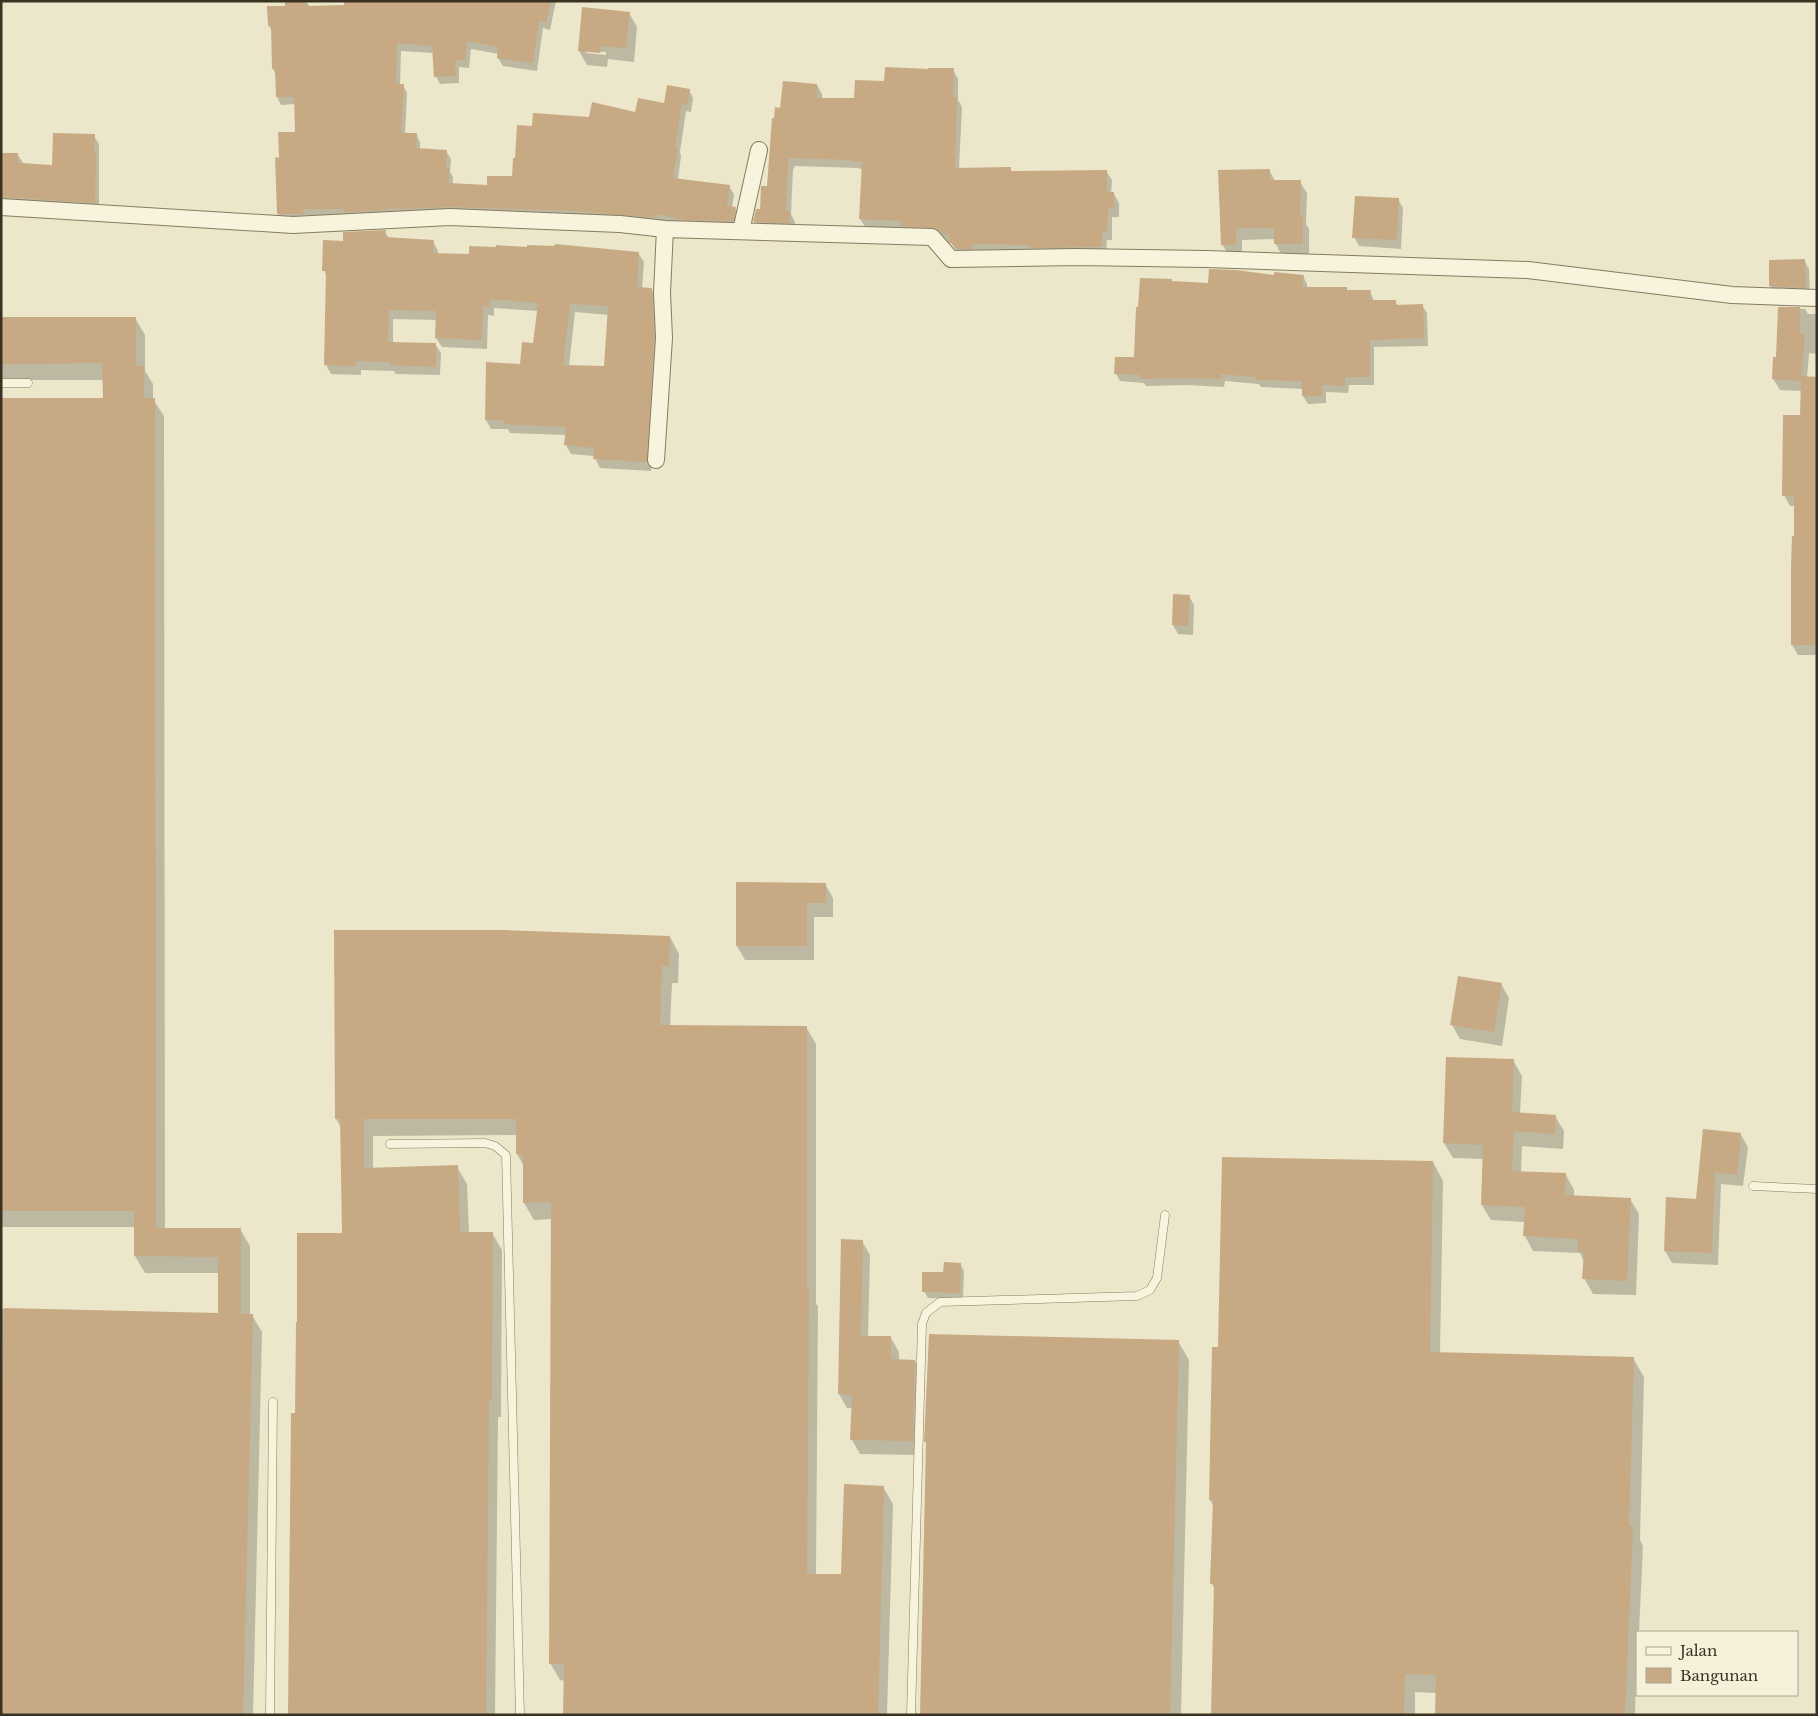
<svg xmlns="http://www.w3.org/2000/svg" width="1818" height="1716" viewBox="0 0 1818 1716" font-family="'Libre Baskerville',serif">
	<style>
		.shadow { fill: #0003; fill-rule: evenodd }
		.building { fill: #c7aa83; fill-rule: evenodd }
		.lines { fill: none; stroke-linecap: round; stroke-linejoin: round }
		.lane-casing { stroke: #877b5f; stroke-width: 9 }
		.street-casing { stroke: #877b5f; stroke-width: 18 }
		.lane { stroke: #f7f3dd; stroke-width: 8 }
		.street { stroke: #f7f3dd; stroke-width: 16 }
	</style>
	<rect width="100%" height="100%" fill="#ece7ca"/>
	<path class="shadow" d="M287 1H306L310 7H345V1H556L550 30 543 28 537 71 503 66 498 58 499 54 471 49 469 68 459 67V83L440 84 436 76 434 53 401 51 400 85H403L407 93 405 134H416L420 142V150L446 151 451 159 450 172 453 177V184L488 186 513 177 534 127 590 118 636 114 665 105 689 90 693 98 691 112 686 111 680 152 681 156 678 179 729 186 734 194 732 208H735L740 216 737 229 283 222 278 214 280 159 296 133 295 104 281 105 277 97 276 75 273 69 272 31 269 26 286 7Z
		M629 13 637 27 634 62 608 59 607 67 587 65 579 51ZM586 51 606 52V55L586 53Z
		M953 70 958 79V100L962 107 959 169H1010L1012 172 1106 171 1112 180 1111 194H1114L1119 203V217H1112V240H1107L1106 256 962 258 951 243H949L942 236 866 228 860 219 863 170 858 168 795 166 793 170 791 214 795 222 794 231 760 230 755 221 761 210 768 187 775 120 781 109 817 85 822 94V99H855L886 82 930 71Z
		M94 136 99 144V211L1 207V154L18 155 23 163 54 166Z
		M1269 170 1275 181 1300 182 1307 193 1306 224 1309 229V256H1282L1276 244V239L1242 240V256H1229L1222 244Z
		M1398 199 1403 208 1401 249 1359 246 1354 237Z
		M385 232 389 238 433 241 438 251V254L470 256 638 253 644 262 642 289H651L657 298 659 348 651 471 600 468 594 456 571 454 566 445V435L510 433 508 429H491L486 420 534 344 538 311 494 308V316L488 315 487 349 442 347 436 338 437 320 393 319V343L435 344 441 353 440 375 396 374 394 371 361 370V375L331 374 326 365 327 277 324 270 344 242ZM575 312 609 315 606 367 569 366Z
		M1804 260 1809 269 1810 296 1776 295 1770 286Z
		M1275 276H1303L1307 284V288L1347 289 1348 291H1370L1374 301H1395L1398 306 1422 305 1427 313 1428 346 1374 347V385H1349L1348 393 1326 392V403L1308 404 1303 396V389L1261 387 1259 384 1225 381 1224 387 1188 385 1146 386 1144 383 1120 381 1116 374 1136 359 1173 283 1209 284Z
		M1779 308 1805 309 1808 314H1817V354L1809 353 1807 378H1817V655H1798L1792 645 1796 506H1790L1784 495 1801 416 1802 391 1780 390 1773 379 1777 359Z
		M1 318H135L145 335V371L153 384V399L164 416 165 1230 240 1229 250 1246V1315H252L262 1332 253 1715H1V1309L219 1314V1273H145L135 1256V1227H1V399H104V380H1Z
		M1189 596 1194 605 1193 635 1178 634 1173 625Z
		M825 884 833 898V917H814V960H745L737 946Z
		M670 937 679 954 678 983H672L670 1026 806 1027 816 1044V1304L818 1306 816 1575H842L883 1487 893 1504 887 1715H565V1681L560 1680 550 1663 553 1219 534 1220 524 1203V1166L517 1154V1135L373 1136V1169L457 1167 467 1184 469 1233H492L502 1250 501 1417H498L495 1715H289L296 1415 343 1234 341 1127 336 1119Z
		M1501 984 1509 998 1502 1046 1460 1039 1452 1025Z
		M1513 1060 1522 1076 1520 1114 1555 1116 1564 1131 1563 1149 1522 1146 1521 1172 1566 1175 1574 1190V1196L1630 1199 1639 1214 1636 1295 1593 1294 1584 1278V1262L1580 1253 1533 1251 1525 1236V1222L1491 1220 1482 1205 1484 1159 1453 1158 1444 1143Z
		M1704 1130 1741 1135 1748 1147 1743 1186 1721 1184 1718 1265 1672 1263 1665 1251 1697 1200Z
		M1433 1162 1443 1181 1440 1354 1633 1358 1644 1377 1640 1540 1643 1546 1639 1632H1637L1635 1715H1437V1693L1415 1692V1715H1212L1215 1590 1212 1584 1214 1507 1210 1500 1219 1349Z
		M843 1241H862L870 1255 868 1337 891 1338 899 1352V1361H915L923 1375 920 1455 860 1454 852 1440V1408H847L839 1394Z
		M960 1264 964 1271 963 1299 928 1298 924 1291 944 1273Z
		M1178 1341 1189 1360 1181 1715H921L927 1444 926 1441Z"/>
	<path class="building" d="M285 1H306L307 6 344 5V1H551L546 23 539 21 533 63 497 58 498 47 467 41 465 61 455 60 456 76 434 77 432 46 397 43 396 84H404L401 133H417L416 148 447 150 446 168H449V183L487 185V176H512L513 158H515L517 125 532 126 533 113 589 117 592 102 635 112 638 98 664 103 667 85 690 89 687 105 682 104 675 147H678L673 178 730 185 727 206 736 207 733 221 684 220 655 214V218L575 211 450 207 406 209 387 208V210L344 212V209H303L304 214H277L275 157 279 158 278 132H295L294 97H276L275 69H272L271 26H268L267 6H285Z
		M582 7 630 12 626 48 601 46 600 53 578 51Z
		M885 67 928 69V68H954L953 97H957L955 168 1011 167V171L1107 170V192H1114V208H1108L1107 232H1102V247L1029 248V245L972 244V249H956L949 241V234H943L936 228 901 226V221L859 219 862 162 852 161V160L790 158 788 160 786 211H790V223L753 222 756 209H760L761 186H767L772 118H774L775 107 780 108 783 81 817 84V98H854L855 80 884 81Z
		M53 133 95 134 94 153H96L95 203 1 197V153H18V163L52 165Z
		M1270 169V180H1301L1300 216H1303V244H1274V228H1236V245H1221L1218 170Z
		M1355 196 1399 198 1397 240 1352 238Z
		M386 230 385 237 434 240 433 253 469 254V246L496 247V245L527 247V245L554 246 555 244 639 252 637 287 652 288 654 338 647 462 593 459 594 448 564 445 566 427 504 424V420H485L486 362 520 364 522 342 533 343 538 303 490 299 489 307 483 306 482 340 435 338 436 311 389 310 388 342 436 343V367L390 365V362L356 361V366L324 365 326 271H322L323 240 343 241V232ZM570 304 608 306 604 366 563 365Z
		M1805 259 1806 288 1769 286V260Z
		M1209 269 1236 270 1274 275V272L1304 275 1302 287H1347V290H1371L1370 300H1396V305L1423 304 1424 338 1370 340V377H1345V386L1322 385V396H1302V381L1255 380V377L1221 374V379L1183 378 1140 379V375L1114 374 1115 357H1134L1136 307H1138L1140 278 1172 279V281L1208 283Z
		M1778 307H1800V334H1805L1801 376 1817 377V645H1791V567L1792 536H1794V496H1782L1783 415H1800L1801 378V381L1772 379 1773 357H1776Z
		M1 317H136V366H144V398H155L156 1228H241V1314H253L243 1715H1V1437L4 1308 218 1313V1257L134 1256V1211H1V398H103L102 363 1 364Z
		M1173 594 1190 595 1188 626 1172 625Z
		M736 882 826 883V903H807V946H736Z
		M334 930H504L670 936 669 966H662L660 1025 807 1026V1288H809L807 1574H841L844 1484 884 1486 878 1715H563L564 1664H549L551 1202 523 1203V1154H516V1119H364V1168L458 1165 460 1232H493L492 1400H489L486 1715H288L291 1413H295L296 1322H297V1233H342L340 1119H335Z
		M1458 976 1502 983 1494 1032 1450 1025Z
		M1446 1057 1514 1059 1512 1112 1556 1115 1555 1134 1514 1131 1512 1171 1566 1173 1565 1195 1631 1198 1627 1281 1582 1279 1584 1253 1578 1252V1239L1523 1236 1525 1207 1481 1205 1483 1145 1443 1143Z
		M1703 1129 1741 1133 1737 1175 1715 1172 1712 1253 1664 1251 1666 1197 1696 1199Z
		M1222 1157 1433 1161 1430 1352 1634 1357 1629 1526H1633L1625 1715H1435L1436 1675 1405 1674 1404 1715H1211L1214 1584H1210L1213 1500H1209L1212 1347H1218Z
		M841 1239 863 1240 861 1336H891V1359L915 1360 913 1441 850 1440 852 1395 838 1394Z
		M944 1262 961 1263 960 1293 922 1292V1272H943Z
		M929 1334 1179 1340 1170 1715H920L926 1442H924Z"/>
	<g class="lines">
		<g class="lane-casing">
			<path id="lane" d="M1 383H28
				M390 1144 485 1143 495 1146 506 1155 520 1715
				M1753 1186 1817 1189
				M270 1715 273 1402
				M911 1715 922 1324 926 1313 940 1302 1137 1296 1150 1290 1157 1278 1165 1215"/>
		</g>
		<g class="street-casing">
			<path id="street" d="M1 207 293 225 450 217 620 224 665 229 932 237 951 259 1076 257 1206 259 1528 270 1732 295 1817 298
				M741 231 759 150
				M656 460 664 338 662 293 665 229"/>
		</g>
		<use href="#lane" class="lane"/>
		<use href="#street" class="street"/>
	</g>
	<rect width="1818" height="1716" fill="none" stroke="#393122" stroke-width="5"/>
	<rect x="1636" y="1631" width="162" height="65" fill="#f4f0d9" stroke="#a9a490"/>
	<rect x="1646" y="1647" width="25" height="8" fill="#f7f3dd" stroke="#a9a490"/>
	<text x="1680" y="1656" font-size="15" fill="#393122">Jalan</text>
	<rect x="1646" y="1668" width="25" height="15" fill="#c7aa83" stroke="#a9a490"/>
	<text x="1680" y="1681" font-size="15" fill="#393122">Bangunan</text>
</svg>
